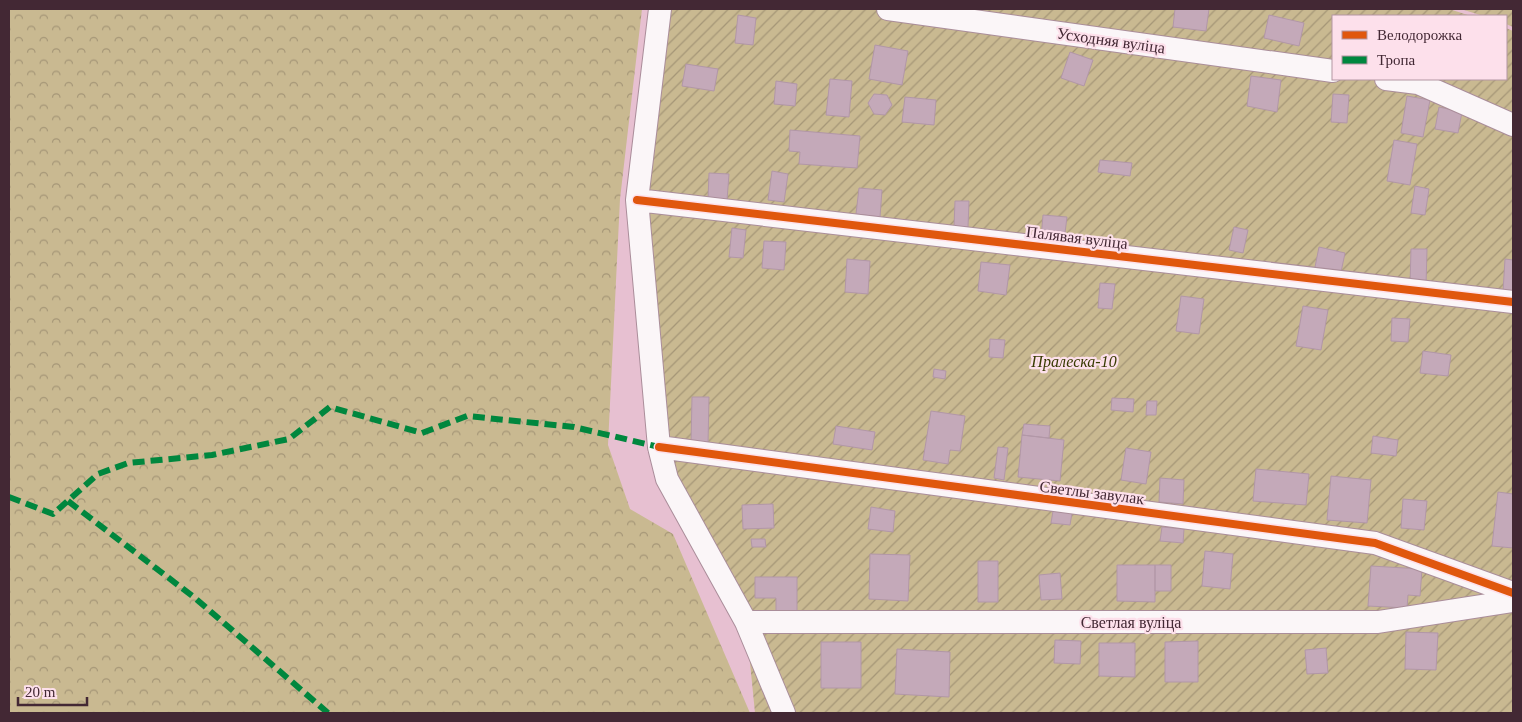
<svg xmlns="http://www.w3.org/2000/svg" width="1522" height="722" viewBox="0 0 1522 722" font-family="Georgia,serif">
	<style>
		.forest { fill: url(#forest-crowns) }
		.garden { fill: url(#garden-furrows) }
		.building { fill: #c4a9b9; stroke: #b297a7 }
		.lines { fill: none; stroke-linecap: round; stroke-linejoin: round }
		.street-casing { stroke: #aa8d9a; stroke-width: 24 }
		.street { stroke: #fbf6f8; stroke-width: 22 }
		.quiet { stroke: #00873e; stroke-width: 6; stroke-dasharray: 12 6; stroke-linecap: butt }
		.cycleway-casing { stroke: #fde0eb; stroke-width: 11 }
		.cycleway { stroke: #e0570e; stroke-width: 8 }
		.labels { text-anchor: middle; stroke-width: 4.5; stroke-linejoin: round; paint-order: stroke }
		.street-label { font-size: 16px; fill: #432834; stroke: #fde0eb }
		.park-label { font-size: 16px; font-style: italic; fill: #383a02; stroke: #fde0eb }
	</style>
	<defs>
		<pattern id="forest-crowns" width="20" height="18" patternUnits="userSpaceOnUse" patternTransform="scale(1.25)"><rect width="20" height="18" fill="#c9b991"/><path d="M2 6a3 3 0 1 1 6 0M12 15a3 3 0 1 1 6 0" fill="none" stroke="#a59677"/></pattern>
		<pattern id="garden-furrows" width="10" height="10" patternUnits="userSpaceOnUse" patternTransform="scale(1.25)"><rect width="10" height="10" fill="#c9b991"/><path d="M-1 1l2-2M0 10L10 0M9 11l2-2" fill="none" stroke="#a59677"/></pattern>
	</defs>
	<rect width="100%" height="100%" fill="#e7c0d1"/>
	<path class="forest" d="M9 9H642L620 199 608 445 630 509 673 534 750 713H9Z"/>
	<path class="garden" d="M652 9H1449L1471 16H1333V79H1506V28L1513 31V713H755L746 622 673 479 635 200Z
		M1461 9H1513V27L1506 24V16H1483Z"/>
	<path class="building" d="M1175 9H1209L1206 31 1173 27Z
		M738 15 756 18 753 45 735 43Z
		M1269 15 1304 23 1299 46 1264 38Z
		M875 45 908 51 902 85 869 79Z
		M1070 52 1093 60 1084 86 1061 78Z
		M686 64 718 69 714 91 682 86Z
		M1251 76 1281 80 1277 112 1247 106Z
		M830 79 852 81 849 117 826 115Z
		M776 81 797 84 795 106 774 104Z
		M874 94 887 95 892 105 885 115 874 114 868 103Z
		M1333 94 1349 95 1347 123 1331 122Z
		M1407 96 1430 100 1423 137 1401 133Z
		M905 97 936 100 934 125 902 122Z
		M1439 107 1462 112 1458 133 1435 129Z
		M790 130 860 136 857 168 799 164 800 152 789 151Z
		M1394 140 1417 144 1410 185 1387 181Z
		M1100 160 1132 163 1130 176 1098 172Z
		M772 171 788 174 784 202 768 200Z
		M709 173 729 174 727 200 708 199Z
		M1415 186 1429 189 1425 215 1411 213Z
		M859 188 882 190 880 217 856 214Z
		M955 201H969L968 227H954Z
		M1043 215 1067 217 1064 241 1041 238Z
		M1234 227 1248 230 1243 253 1229 250Z
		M732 228 746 230 743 258 729 257Z
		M764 241 786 242 784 270 762 268Z
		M1319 247 1345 253 1340 277 1314 272Z
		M1411 249H1427L1426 286H1410Z
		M847 259 870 261 868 294 845 292Z
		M1505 259 1513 260V293L1503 292Z
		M981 262 1010 265 1006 295 978 291Z
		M1100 283 1115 284 1112 309 1098 308Z
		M1181 296 1204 299 1199 334 1176 331Z
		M1303 306 1328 310 1321 350 1296 346Z
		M1392 318 1410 319 1408 342 1391 341Z
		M990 339 1005 340 1003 358 989 357Z
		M1423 351 1451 355 1448 376 1420 373Z
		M934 369 946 371 945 379 933 377Z
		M692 397H709L708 444H691Z
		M1112 398 1134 399 1133 412 1111 410Z
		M1147 401H1157L1156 415H1146Z
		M931 411 965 416 960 451 950 450 948 464 923 460Z
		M1024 424 1050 426 1049 438 1022 435Z
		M836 426 875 432 872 450 833 444Z
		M1022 435 1064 440 1060 481 1018 477Z
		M1373 436 1398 440 1396 456 1371 453Z
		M998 447 1008 448 1004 480 994 478Z
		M1126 448 1151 452 1146 484 1121 480Z
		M1256 469 1309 474 1306 505 1253 501Z
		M1331 476 1371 480 1367 523 1327 520Z
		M1160 478 1184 480 1183 504 1159 502Z
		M1498 492 1513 494V548L1492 546Z
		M1403 499 1427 501 1424 530 1401 528Z
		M773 504 774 528 743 529 742 505Z
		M871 507 895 511 893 532 868 529Z
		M1053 511 1072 513 1070 525 1051 523Z
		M1162 527 1184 529 1183 543 1160 541Z
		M751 539H765L766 547H752Z
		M1205 551 1233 554 1230 589 1202 586Z
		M870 554 910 555 908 601 869 599Z
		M978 561H998V602H978Z
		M1117 565H1155V602L1117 601Z
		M1155 565H1171V591H1155Z
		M1371 566 1422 569 1420 596 1408 595 1407 608 1368 606Z
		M1060 573 1062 599 1041 600 1039 575Z
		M755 577H797V614H776V598H755Z
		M1406 632 1438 633 1436 670 1405 669Z
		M1055 640 1081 641 1080 664 1054 663Z
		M1198 641V682H1165V642Z
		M821 642H861V688H821Z
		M1099 643H1135V677L1099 676Z
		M1326 648 1328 673 1307 674 1305 650Z
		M897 649 950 652 949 697 895 694Z"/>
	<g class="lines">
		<g class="street-casing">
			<path id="street" d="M660 9 637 200 659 447 667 479 746 622 784 713
				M888 9 1333 71
				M1386 79 1418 83 1513 125
				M637 200 1513 302
				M659 447 1375 543 1513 593
				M746 622H1378L1513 601"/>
		</g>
		<use href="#street" class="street"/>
		<path class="quiet" d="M9 497 53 514 98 474 128 463 212 455 289 439 330 407 422 433 467 416 574 427 659 447
			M68 501 195 598 328 713"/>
		<g class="cycleway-casing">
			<path id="cycleway" d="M637 200 1513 302
				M659 447 1375 543 1513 593"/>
		</g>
		<use href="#cycleway" class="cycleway"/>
	</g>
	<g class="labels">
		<g class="street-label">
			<text transform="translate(1111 40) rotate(8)" y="6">Усходняя вуліца</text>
			<text transform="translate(1077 237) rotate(7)" y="6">Палявая вуліца</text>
			<text transform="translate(1092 492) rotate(7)" y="6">Светлы завулак</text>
			<text x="1131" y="628">Светлая вуліца</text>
		</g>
		<g class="park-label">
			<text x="1074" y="367">Пралеска-10</text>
		</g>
	</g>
	<rect width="1522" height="722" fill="none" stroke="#432834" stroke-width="20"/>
	<rect x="1332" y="15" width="175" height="65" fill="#fde0eb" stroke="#b396a2"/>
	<rect x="1342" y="31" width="25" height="8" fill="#e0570e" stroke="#b396a2"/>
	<text x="1377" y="40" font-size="15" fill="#432834">Велодорожка</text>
	<rect x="1342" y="56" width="25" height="8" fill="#00873e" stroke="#b396a2"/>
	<text x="1377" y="65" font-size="15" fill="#432834">Тропа</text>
	<path d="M18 697v8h69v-8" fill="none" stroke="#432834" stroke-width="2.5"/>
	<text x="25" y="697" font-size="15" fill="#432834" stroke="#fde0eb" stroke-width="4" paint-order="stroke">20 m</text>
</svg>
